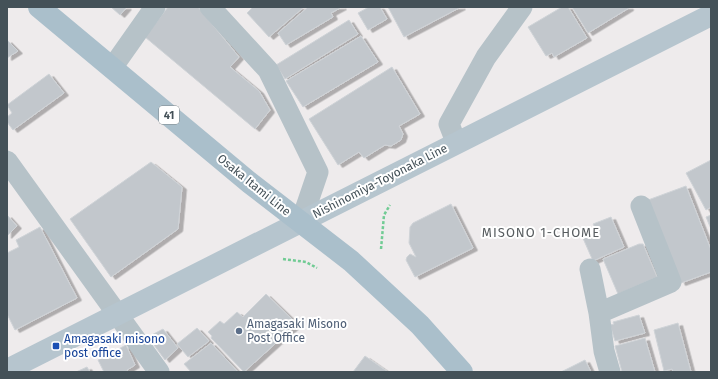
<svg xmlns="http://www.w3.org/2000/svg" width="718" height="379" viewBox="0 0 718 379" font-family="'Fira Sans',sans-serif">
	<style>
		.building { fill: #c2c7cc; stroke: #cfd3d7; filter: url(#shadow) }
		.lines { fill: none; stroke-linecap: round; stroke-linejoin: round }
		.path { stroke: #71cb94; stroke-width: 2.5; stroke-dasharray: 3 2; stroke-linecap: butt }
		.street { stroke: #b6c2c8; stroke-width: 21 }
		.secondary { stroke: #b6c5ce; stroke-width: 22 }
		.primary { stroke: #aabfcb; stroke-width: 22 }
		.service-dot { fill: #5c6f8a; stroke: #fff; stroke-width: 1.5 }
		.transit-dot { fill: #1a4fb4; stroke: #fff; stroke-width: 1.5 }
		.labels { text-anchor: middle; stroke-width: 4; stroke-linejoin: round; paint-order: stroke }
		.shield { fill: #fff; stroke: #7c858a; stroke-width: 1 }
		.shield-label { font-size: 11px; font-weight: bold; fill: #445158 }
		.street-label { font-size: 12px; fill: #445158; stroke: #fff }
		.service-label { font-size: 12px; fill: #4e5e75; stroke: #fff; text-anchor: start }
		.transit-label { font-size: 12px; fill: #164399; stroke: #fff; text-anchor: start }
		.neighbourhood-label { font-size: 13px; letter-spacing: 1px; fill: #585d60; stroke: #fff }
	</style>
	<defs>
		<filter id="shadow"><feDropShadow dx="4.5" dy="2.5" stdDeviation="0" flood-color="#0004"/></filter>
	</defs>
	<rect width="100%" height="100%" fill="#eeebec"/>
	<path class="building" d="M111 7H127L120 15Z
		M168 7H198L239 57 230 67 259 91 270 110 255 129 145 37Z
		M253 7H304L269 37 247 13Z
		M308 7H342L331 13 333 17 286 45 278 33Z
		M369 7H380L387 19 368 30 358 13Z
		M388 7H461L404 37Z
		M562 7H568L587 38 554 57 552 53 546 56 528 27Z
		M572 7H629V8L588 33Z
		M349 20 358 34 285 79 276 65Z
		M361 36 378 62 303 107 286 81Z
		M7 40 18 51 7 58Z
		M392 67 420 114 399 126 403 134 401 140 391 146 385 145 364 158 359 152 338 165 309 119Z
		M49 74 64 93 13 130 7 122V117L12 113 7 105Z
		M711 160V207L706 210 686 173Z
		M151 162 182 187 178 229 111 277 70 219Z
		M686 186 711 250V272L681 283 648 200Z
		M451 204 473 248 415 277 406 260 407 257 410 254 416 257 409 243 410 227 413 223Z
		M7 215 17 226 7 236Z
		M711 215V229L706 217Z
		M611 217 624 247 593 261 582 236 597 231 593 224Z
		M40 227 77 298 15 330 7 314V253L19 247 16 240Z
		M639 244H643L657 277 618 294 603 259Z
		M266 294 297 324 244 372 211 338 212 336 208 332 220 321 224 324 237 312 243 317Z
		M639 315 645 333 615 341 610 325 614 324 613 322Z
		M678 323 691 372H673L672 369 664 371 654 330Z
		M197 328 209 341 188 357 177 344Z
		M163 329 178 348 165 360 148 337Z
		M645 338 655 372H622L615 346Z
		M211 343 238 372H191L184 364Z
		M126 345 135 365 127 370 128 372H104L98 360Z
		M365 356 388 372H353Z
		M585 360 591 372H561Z
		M87 367 90 372H76Z"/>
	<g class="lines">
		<path class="path" d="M381 249 384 215 390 205
			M283 259 306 262 317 268"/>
		<path class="street" d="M210 7 268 70 318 172 301 222
			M112 68 155 7
			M456 142 449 124 486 57 522 7
			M7 161 159 372
			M590 269 599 313 671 282 641 206
			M599 313 604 351 610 372"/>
		<path class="secondary" d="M7 370 711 15"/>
		<path class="primary" d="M39 7 250 183 351 261 420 325 462 372"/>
	</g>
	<circle class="service-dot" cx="239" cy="331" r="4"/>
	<rect class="transit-dot" x="52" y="342" width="8" height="8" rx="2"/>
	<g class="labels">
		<rect class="shield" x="159" y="106" width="20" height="18" rx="3"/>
		<g class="shield-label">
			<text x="169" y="119">41</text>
		</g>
		<g class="street-label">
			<text transform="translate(380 181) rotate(-27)" y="4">Nishinomiya-Toyonaka Line</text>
			<text transform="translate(254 185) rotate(39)" y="4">Osaka Itami Line</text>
		</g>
		<g class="service-label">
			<text x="247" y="328">Amagasaki Misono<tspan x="247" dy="14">Post Office</tspan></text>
		</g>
		<g class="transit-label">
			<text x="64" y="343">Amagasaki misono<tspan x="64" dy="14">post office</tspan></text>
		</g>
		<g class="neighbourhood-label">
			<text x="541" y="237">MISONO 1-CHOME</text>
		</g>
	</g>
	<rect width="718" height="379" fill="none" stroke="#445158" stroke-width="16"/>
</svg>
